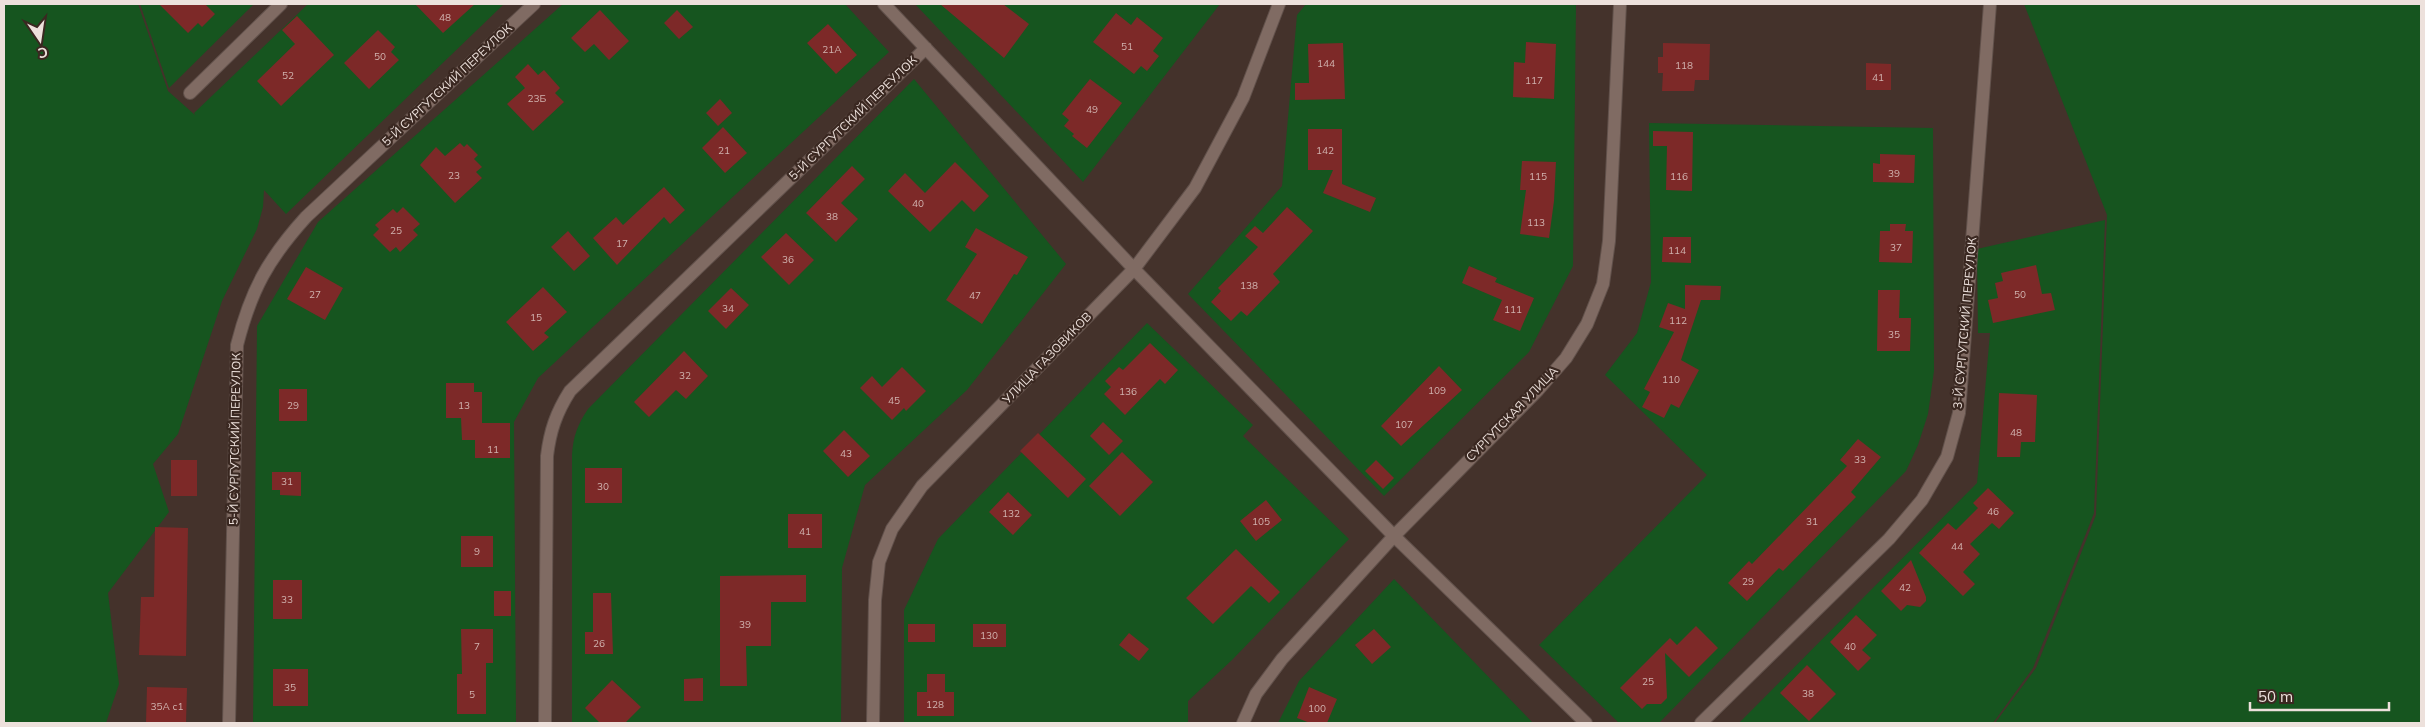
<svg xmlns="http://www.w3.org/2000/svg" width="2425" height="727" viewBox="0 0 2425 727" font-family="Mulish,sans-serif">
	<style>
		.green { fill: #16551f }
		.building { fill: #7d2928 }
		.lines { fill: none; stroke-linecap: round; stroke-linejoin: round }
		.minor-casing { stroke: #61514b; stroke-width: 14 }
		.minor { stroke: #806b63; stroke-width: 12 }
		.labels { text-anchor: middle; stroke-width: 4.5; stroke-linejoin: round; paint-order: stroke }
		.number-label { font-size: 10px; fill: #d1b3af }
		.street-label { font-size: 12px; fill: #ede1dc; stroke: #3a2821 }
	</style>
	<rect width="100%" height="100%" fill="#44322b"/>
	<path class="green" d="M4 4H138L168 91 195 115 194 113 308 4H504L286 214 264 190 263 207 257 229 222 301 178 434 153 464 169 512 108 593 119 684 106 723H4Z
		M140 4H254L169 88Z
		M563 4H845L889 52 538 378 514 422 516 723H253L257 326 318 222Z
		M915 4H1220L1083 182Z
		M1306 4H1576L1573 266 1529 352 1384 496 1188 294 1282 186 1297 15Z
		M2024 4H2421V723H1995L2036 668 2096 515 2107 215Z
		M914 79 1066 264 967 390 865 485 842 568 841 723H572V455C573 436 578 424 588 409Z
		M1649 123 1933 128 1934 371 1928 414 1918 445 1906 471 1659 723H1619L1539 645 1707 475 1605 375 1637 333 1651 282Z
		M2105 220 2094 513 2033 668 1993 723H1739L1977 483 1990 333H1978L1977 249Z
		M1147 323 1253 425 1243 436 1349 539 1232 660 1188 701V723H904V610L938 539Z
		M1394 579 1533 723H1278L1299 681Z"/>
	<path class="building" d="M159 4H205L215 14 202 27 198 23 188 33Z
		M415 4H475L443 33Z
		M940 4H1003L1029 24 1004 58Z
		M600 10 629 41 609 60 594 44 585 52 571 38Z
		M677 10 693 27 679 39 664 23Z
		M1116 13 1131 25 1137 17 1163 38 1153 51 1159 56 1147 71 1141 66 1134 74 1093 42Z
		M297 16 334 55 281 106 257 81 295 44 282 30Z
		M828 24 857 55 836 74 807 43Z
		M378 30 395 47 391 52 399 60 369 89 344 63Z
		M1526 42 1556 44 1554 99 1513 97 1514 62 1525 63Z
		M1343 43 1345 99 1295 100V83H1309L1308 44Z
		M1663 43 1710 44 1709 80H1695L1694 91H1662L1663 73H1658V57H1663Z
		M1866 63 1891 64V90H1866Z
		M528 64 538 75 544 70 560 88 555 93 564 102 533 131 507 104 525 88 515 77Z
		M1090 79 1122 103 1087 148 1072 136 1074 134 1064 126 1069 120 1062 114Z
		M720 99 732 113 718 126 706 113Z
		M723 127 747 153 725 173 702 148Z
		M1308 129H1342V184L1376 198 1370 212 1323 193 1333 170H1308Z
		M1653 131 1693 132 1692 191 1666 190 1667 146H1653Z
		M460 143 464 147 467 144 478 155 474 159 482 167 476 172 482 178 455 203 420 165 436 147 445 156Z
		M1880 154 1915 155 1914 183 1873 182V163L1880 164Z
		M1522 161 1556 162 1554 201 1549 238 1520 234 1526 190H1520Z
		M955 162 989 196 974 212 962 200 930 232 888 191 905 173 925 193Z
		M852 166 865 179 841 203 858 219 836 242 806 213Z
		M664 187 685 210 670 224 664 217 617 265 593 238 616 217 623 225Z
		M403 207 420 224 413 230 418 235 400 252 396 247 390 252 373 235 379 229 375 225 393 209 397 213Z
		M1287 207 1313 231 1273 274 1280 282 1247 316 1241 311 1231 321 1211 302 1221 291 1218 288 1258 247 1245 236 1255 226 1263 233Z
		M1890 224H1906L1905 231H1913L1912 263 1879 262 1880 231H1890Z
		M976 228 1028 257 1017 275 1014 274 982 324 946 300 977 254 965 247Z
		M568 231 590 256 574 271 551 247Z
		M786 233 814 260 789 285 761 257Z
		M1663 237H1691V263L1662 262Z
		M2036 265 2042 294 2051 293 2055 310 1993 323 1988 300 1998 298 1995 283 2003 281 2001 273Z
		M1469 266 1497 278 1495 282 1534 298 1520 331 1493 320 1502 300 1462 283Z
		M306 267 343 288 325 320 287 299Z
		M1685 285 1721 286 1720 300H1701L1681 360 1699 370 1679 408 1671 404 1664 418 1642 407 1650 392 1644 389 1674 332 1659 327 1668 303 1685 309Z
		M543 287 567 312 544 333 549 337 533 351 506 322Z
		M731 288 749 305 726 329 708 311Z
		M1878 290H1900L1899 318H1911L1910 351H1877Z
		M1150 343 1178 370 1165 384 1160 379 1125 415 1104 394 1111 387 1105 381 1119 367 1123 370Z
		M684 351 708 376 686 399 676 390 649 417 634 402Z
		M1439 366 1462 390 1401 446 1381 426Z
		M902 367 926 391 906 411 904 408 892 420 860 388 872 376 882 387Z
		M446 383H474V392H482V423H510V458H475V440H462L461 418H446Z
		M279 389H307V421H279Z
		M1999 393 2037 395 2035 442H2021L2020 457H1997Z
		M1103 422 1123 441 1109 455 1090 436Z
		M844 430 870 456 848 477 823 451Z
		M1038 433 1086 479 1068 498 1020 451Z
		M1858 439 1881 457 1851 492 1856 497 1783 571 1779 568 1747 601 1728 583 1749 561 1752 564 1847 466 1840 460Z
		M1122 452 1153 482 1120 516 1089 486Z
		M171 460H197V496H171Z
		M1376 460 1394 478 1383 489 1365 471Z
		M585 468H622V503H585Z
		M272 472H301V496L280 495V490H272Z
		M1988 488 2014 513 1999 529 1992 523 1970 544 1980 554 1963 572 1975 584 1963 596 1919 553 1948 523 1956 530 1978 508 1973 503Z
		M1008 492 1032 515 1013 535 989 512Z
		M1266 500 1282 520 1256 541 1240 521Z
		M788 514H822V548H788Z
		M155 527 188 528 186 656 139 655 141 597H154Z
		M461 536H493V567H461Z
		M1236 549 1280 592 1269 603 1251 586 1213 624 1186 598Z
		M1911 560 1926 597V601L1920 607 1907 605 1901 611 1881 591Z
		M806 575V602H771V646H746L747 686H720V576Z
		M273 580H302V619H273Z
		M494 591H511V616H494Z
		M593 593H611L613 654H585V632H593Z
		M1856 615 1877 635 1862 650 1871 658 1858 671 1830 642Z
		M908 624H935V642H908Z
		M973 624H1006V647H973Z
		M1696 626 1718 648 1689 677 1665 653 1667 698 1661 704H1647L1642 709 1620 688 1670 638 1677 645Z
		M461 629H493V663H486V714H457V674H462Z
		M1374 629 1391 647 1372 664 1355 645Z
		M1129 633 1149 649 1139 661 1119 645Z
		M1807 665 1836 694 1809 721 1780 693Z
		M273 669H308V706H273Z
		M927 674H945V692H954V716H917V692H927Z
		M703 678V701H684V679Z
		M612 680 641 707 625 723H600L585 708Z
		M147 687 187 688 186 723H146Z
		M1309 687 1337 699 1327 723H1310L1297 718Z"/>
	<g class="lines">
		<g class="minor-casing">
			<path id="minor" d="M884 4 1134 269 1394 536 1586 723
				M190 93 281 4
				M229 723 237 345C251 290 268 259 306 217L534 4
				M545 723 547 456C550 431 556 413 570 391L926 48
				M873 723 875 600 879 562 892 529 922 486 1134 269 1195 188 1243 98 1279 4
				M1243 723 1256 694 1282 659 1394 536 1538 390 1566 358 1587 324 1603 284 1609 241 1620 4
				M1701 723 1889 539 1922 500 1947 457 1959 413 1990 4"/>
		</g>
		<use href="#minor" class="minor"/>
	</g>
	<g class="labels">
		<g class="number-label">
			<text x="445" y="21">48</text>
			<text x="1127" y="50">51</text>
			<text x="832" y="53">21А</text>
			<text x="380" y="60">50</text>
			<text x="1326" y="67">144</text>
			<text x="1684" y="69">118</text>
			<text x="288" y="79">52</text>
			<text x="1878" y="81">41</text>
			<text x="1534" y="84">117</text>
			<text x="537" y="102">23Б</text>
			<text x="1092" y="113">49</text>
			<text x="724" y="154">21</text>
			<text x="1325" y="154">142</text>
			<text x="1894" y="177">39</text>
			<text x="454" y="179">23</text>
			<text x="1538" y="180">115</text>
			<text x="1679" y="180">116</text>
			<text x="918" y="207">40</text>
			<text x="832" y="220">38</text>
			<text x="1536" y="226">113</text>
			<text x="396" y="234">25</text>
			<text x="622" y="247">17</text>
			<text x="1896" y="251">37</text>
			<text x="1677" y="254">114</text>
			<text x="788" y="263">36</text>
			<text x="1249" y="289">138</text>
			<text x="315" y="298">27</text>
			<text x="2020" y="298">50</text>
			<text x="975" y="299">47</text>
			<text x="728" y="312">34</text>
			<text x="1513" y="313">111</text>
			<text x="536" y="321">15</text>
			<text x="1678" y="324">112</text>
			<text x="1894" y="338">35</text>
			<text x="685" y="379">32</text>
			<text x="1671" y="383">110</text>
			<text x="1437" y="394">109</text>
			<text x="1128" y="395">136</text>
			<text x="894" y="404">45</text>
			<text x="293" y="409">29</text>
			<text x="464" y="409">13</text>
			<text x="1404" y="428">107</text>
			<text x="2016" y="436">48</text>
			<text x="493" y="453">11</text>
			<text x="846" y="457">43</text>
			<text x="1860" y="463">33</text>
			<text x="287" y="485">31</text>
			<text x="603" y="490">30</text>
			<text x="1993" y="515">46</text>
			<text x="1011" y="517">132</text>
			<text x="1261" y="525">105</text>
			<text x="1812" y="525">31</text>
			<text x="805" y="535">41</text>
			<text x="1957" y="550">44</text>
			<text x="477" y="555">9</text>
			<text x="1748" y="585">29</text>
			<text x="1905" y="591">42</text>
			<text x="287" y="603">33</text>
			<text x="745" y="628">39</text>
			<text x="989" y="639">130</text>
			<text x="599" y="647">26</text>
			<text x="477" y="650">7</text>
			<text x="1850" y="650">40</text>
			<text x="1648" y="685">25</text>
			<text x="290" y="691">35</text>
			<text x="1808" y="697">38</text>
			<text x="472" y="698">5</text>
			<text x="935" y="708">128</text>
			<text x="167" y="710">35А с1</text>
			<text x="1317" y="712">100</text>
		</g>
		<g class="street-label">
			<text transform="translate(447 85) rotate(-43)" y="4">5-Й СУРГУТСКИЙ ПЕРЕУЛОК</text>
			<text transform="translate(853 118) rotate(-44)" y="4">5-Й СУРГУТСКИЙ ПЕРЕУЛОК</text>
			<text transform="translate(1965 323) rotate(-85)" y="4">3-Й СУРГУТСКИЙ ПЕРЕУЛОК</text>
			<text transform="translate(1047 358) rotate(-46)" y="4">УЛИЦА ГАЗОВИКОВ</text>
			<text transform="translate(1512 414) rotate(-46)" y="4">СУРГУТСКАЯ УЛИЦА</text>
			<text transform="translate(235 439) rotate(-89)" y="4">5-Й СУРГУТСКИЙ ПЕРЕУЛОК</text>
		</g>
	</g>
	<rect width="2425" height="727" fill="none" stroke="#ede1dc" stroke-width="10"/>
	<g transform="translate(40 40) rotate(167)" stroke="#3a2821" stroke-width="4" paint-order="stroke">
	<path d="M0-4L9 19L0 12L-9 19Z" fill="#ede1dc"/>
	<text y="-8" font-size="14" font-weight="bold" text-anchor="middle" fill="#ede1dc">С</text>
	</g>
	<path d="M2250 702v8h139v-8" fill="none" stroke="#ede1dc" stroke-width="2.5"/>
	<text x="2258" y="702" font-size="15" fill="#ede1dc" stroke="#3a2821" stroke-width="4" paint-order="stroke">50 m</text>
</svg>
